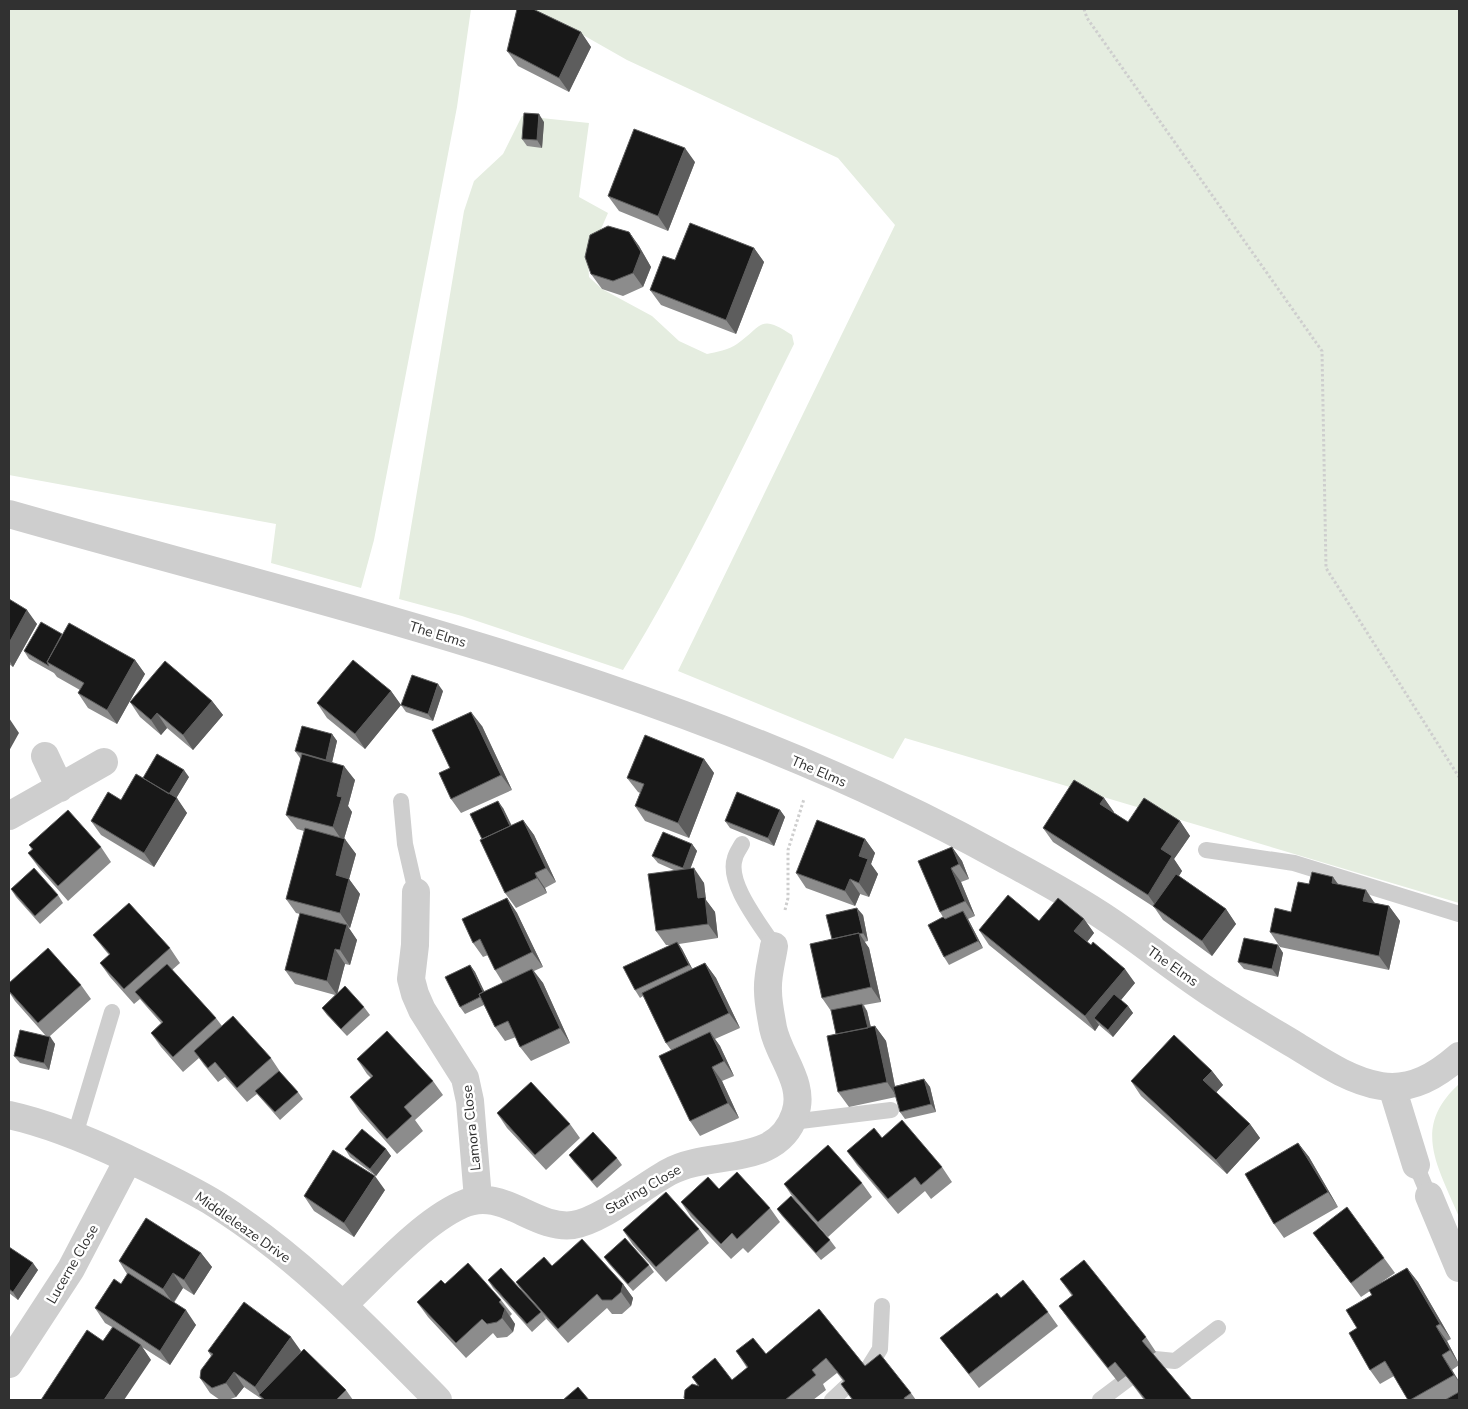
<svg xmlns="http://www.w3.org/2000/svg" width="1468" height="1409" viewBox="0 0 1468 1409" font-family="'Nunito Sans',sans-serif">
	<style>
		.green { fill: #e5ede0 }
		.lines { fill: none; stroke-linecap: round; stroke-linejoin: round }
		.path { stroke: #cecece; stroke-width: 3; stroke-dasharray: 2.5 2.5; stroke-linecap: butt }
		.service { stroke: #cecece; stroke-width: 16 }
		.minor { stroke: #cecece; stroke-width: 28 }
		.tertiary { stroke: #cecece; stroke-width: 28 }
		.wall { fill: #8c8c8c }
		.shaded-wall { fill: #5d5d5d }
		.building { fill: #181818; stroke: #5d5d5d }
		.labels { text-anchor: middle; stroke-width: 5; stroke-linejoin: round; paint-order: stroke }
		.street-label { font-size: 14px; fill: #313131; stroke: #fff }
	</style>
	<rect width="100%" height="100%" fill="#fff"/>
	<path class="green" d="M9 9H471L457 107 374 540 361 588 271 563 276 524 9 475Z
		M527 9H1459V903L905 738 893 759 678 671 895 225 838 158 627 60 583 35Z
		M522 116 589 123 579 197 608 213 588 259 589 277 602 289 652 316 679 341 707 354C716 352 729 350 737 344 763 326 759 313 792 335L794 344C739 454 688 565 623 670L462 616 399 599 464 211 474 181 503 154Z
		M1459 1084V1217C1438 1166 1411 1128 1459 1084Z"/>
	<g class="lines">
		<path class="path" d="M1084 9 1087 18 1322 351 1326 568 1459 777
			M785 910 788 898V850L804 799"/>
		<path class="service" d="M401 801 405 844 416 892
			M742 844C740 848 736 853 735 858 726 883 761 925 774 946
			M1206 850 1294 863 1459 914
			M792 1122 891 1110
			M75 1135 112 1012
			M1416 1165 1429 1196
			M1155 1359 1175 1361 1218 1328
			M867 1370 880 1349 882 1306
			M832 1400 847 1386
			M1100 1400 1128 1379"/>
		<path class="minor" d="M45 756 60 788
			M9 816 104 762
			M416 892 415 945 411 979 415 994 422 1010 465 1078 470 1101 478 1199
			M1392 1087 1416 1165
			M9 1115C50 1124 88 1140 126 1158 157 1173 188 1187 217 1205 301 1258 369 1330 438 1400
			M1429 1196 1459 1268
			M343 1305C376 1274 421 1223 461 1205 502 1185 533 1230 573 1225 601 1221 643 1186 669 1172 710 1149 777 1169 795 1114 806 1084 779 1057 773 1028 771 1016 768 1003 768 991 767 976 772 960 774 946
			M9 1364 71 1269 128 1160"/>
		<path class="tertiary" d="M9 514C343 609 693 687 1000 857 1037 877 1075 897 1110 921 1147 946 1182 975 1220 999 1244 1015 1270 1030 1295 1045 1321 1061 1350 1081 1381 1086 1412 1091 1437 1075 1459 1056"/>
	</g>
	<path class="wall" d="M581 32 591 47 569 92 518 66 507 51Z
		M544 122 542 148 527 146 522 139Z
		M695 162 668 231 619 211 608 196Z
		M629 232 639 246 651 267 643 287 623 296 602 289 591 274Z
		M754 248 764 262 736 334 661 305 650 290 675 260Z
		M9 599 37 624 13 667 9 664Z
		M62 634 135 660 145 674 117 724 88 708 78 693 80 690 57 677 54 673 29 659 24 651Z
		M391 691 401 705 365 749 327 718 317 703Z
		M443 691 433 721 406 712 401 705Z
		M212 701 223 715 193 750 167 728 161 735 140 717 130 702Z
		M482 726 512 790 461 813 451 799 450 768Z
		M332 734 337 741 332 762 355 780 348 806 352 812 344 839 356 854 349 879 360 894 350 928 348 927 357 940 350 965 345 964 337 993 364 1007 370 1015 347 1036 327 1015 322 1008 335 995 295 984 285 970 300 914 296 913 286 899 304 831 297 829 286 815 301 759 300 758 295 751Z
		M704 759 714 773 689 838 645 821 635 806 640 793 638 792 627 778Z
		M189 777 176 798 187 813 154 867 101 835 91 821 121 800 143 778Z
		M1104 798 1114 813 1128 822 1180 821 1190 836 1174 859 1182 871 1179 876 1226 909 1236 924 1212 956 1163 920 1154 907 1053 842 1043 828Z
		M503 808 512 826 523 820 534 835 556 882 545 888 547 893 516 908 505 893Z
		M780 810 785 817 774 846 730 828 725 821Z
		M865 839 875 853 871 864 878 874 869 897 860 894 855 906 806 888 796 873Z
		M692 844 697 851 690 869 704 883 706 900 715 912 718 938 679 944 682 949 692 969 705 963 716 978 740 1028 715 1039 720 1046 734 1076 722 1081 739 1118 700 1136 690 1121 671 1050 666 1043 643 996 640 998 635 990 671 945H666L656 931 676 871 658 863 652 856Z
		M29 845 101 847 111 862 68 901 39 868 28 853 32 850Z
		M952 847 962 861 969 879 961 882 975 916 968 919 983 948 949 965 944 957 943 917 940 912Z
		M1309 884H1338L1375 903 1389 906 1400 921 1389 970 1280 947 1270 932 1291 912Z
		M11 889 58 895 63 903 40 924 16 897Z
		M507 898 517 913 543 967 534 971 543 983 570 1043 531 1061 520 1047 516 1037 505 1041 495 1027 484 1005 465 1014 460 1007 470 965 475 972 484 992 503 983 495 970 488 955 483 957 473 943Z
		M863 915 868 941 864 942 869 948 881 1002 864 1005 867 1011 871 1027 875 1026 886 1041 895 1086 924 1079 930 1087 936 1112 905 1119 900 1112 896 1097 849 1107 838 1092 836 1034 831 1011 822 998Z
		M1084 919 1094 933 1087 942 1135 983 1121 1000 1128 1006 1133 1013 1113 1037 1099 1025 1095 1031 989 945 979 930 1039 921Z
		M93 935 170 948 180 963 172 970 216 1018 222 1026 271 1058 281 1073 298 1092 303 1099 280 1120 257 1094 247 1102 225 1077 218 1082 204 1065 199 1058 183 1072 161 1047 151 1033 161 1023 146 1006 140 999 134 1004 110 977 100 963 109 955 104 949Z
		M1278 945 1283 953 1278 977 1244 969 1238 962Z
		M9 983 81 985 91 999 50 1036 55 1044 49 1070 20 1063 14 1056 46 1036 15 1001 9 992Z
		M357 1059 433 1081 443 1095 415 1120 423 1131 397 1154 360 1112 350 1097 371 1078 367 1074Z
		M1212 1071 1223 1085 1216 1092 1250 1124 1260 1138 1227 1174 1141 1096 1131 1081Z
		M497 1113 570 1124 580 1138 546 1170 507 1128Z
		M882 1138 942 1167 952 1182 931 1199 925 1191 898 1214 857 1165 847 1151Z
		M1298 1143 1309 1157 1338 1207 1284 1238 1274 1224Z
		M345 1149H386L391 1156 376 1176 350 1157Z
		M569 1155 617 1158 622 1165 597 1188 574 1162Z
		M862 1183 872 1197 828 1237 794 1199 784 1184Z
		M719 1189 770 1208 780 1222 748 1253 743 1248 731 1259 691 1217 681 1202Z
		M385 1190 354 1237 314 1211 304 1196Z
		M777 1209 830 1240 836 1248 821 1260 782 1216Z
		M699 1229 709 1243 666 1282 633 1245 623 1230Z
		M1313 1233 1384 1258 1395 1273 1379 1284 1407 1268 1418 1282 1451 1339 1447 1341 1459 1364V1365L1452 1370 1459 1381V1400H1408L1394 1376 1380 1384 1370 1370 1357 1328 1372 1295 1370 1291 1361 1297Z
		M9 1247 38 1270 18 1300 9 1293Z
		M201 1253 212 1267 194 1295 183 1288 174 1303 196 1325 170 1365 142 1347 151 1360 103 1341 112 1327 105 1323 95 1308 121 1284 127 1274 119 1261Z
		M604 1257 649 1265 654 1272 633 1291 609 1264Z
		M552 1266 623 1284 633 1298 631 1306 622 1314H612L607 1308 568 1343 543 1315 546 1319 532 1332 493 1288 488 1280 524 1294 516 1282Z
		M1060 1279 1146 1337 1156 1352 1153 1354 1192 1400H1144L1126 1376 1118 1382 1069 1320 1059 1306 1072 1296Z
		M445 1284 501 1300 512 1314 510 1316 515 1324 513 1332 507 1337 497 1338 493 1333 466 1358 428 1317 417 1302Z
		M1001 1298 1048 1312 1058 1326 979 1388 951 1352 940 1338Z
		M819 1309 865 1366 911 1393 916 1400H852L841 1384 844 1382 837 1373 823 1384 826 1390 813 1400H685L698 1386 692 1377 732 1380 747 1368 736 1351 766 1354Z
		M208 1351H301L299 1354 346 1390 353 1400H355H263L244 1387 236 1397 228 1400H220L210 1393 200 1378 211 1356Z"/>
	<path class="shaded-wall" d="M581 32 591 47 569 92 559 78Z
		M539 114 544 122 542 148 537 140Z
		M685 148 695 162 668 231 658 216Z
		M629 232 639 246 651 267 643 287 633 273Z
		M754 248 764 262 736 334 726 320Z
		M27 610 37 624 13 667 9 660V643Z
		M135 660 145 674 117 724 107 710Z
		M438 684 443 691 433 721 428 714Z
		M391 691 401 705 365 749 355 734Z
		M212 701 223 715 193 750 183 735Z
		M471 712 482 726 512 790 501 775Z
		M157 713 167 728 161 735 151 720Z
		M9 718 19 733 9 751Z
		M332 734 337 741 331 767 326 760Z
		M704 759 714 773 689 838 678 823Z
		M344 766 355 780 348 806 352 812 343 842 333 827 337 796Z
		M184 770 189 777 174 802 169 794Z
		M177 798 187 813 154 867 144 853Z
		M1104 798 1114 812 1110 819 1100 804Z
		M498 801 503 808 515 833 510 826Z
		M780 810 785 817 774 846 768 838Z
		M523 820 534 835 556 882 546 868Z
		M1180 821 1190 836 1174 859 1182 871 1158 909 1148 895 1161 849Z
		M345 839 356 854 346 890 336 875Z
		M865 839 875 853 871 864 878 874 869 897 859 883V856Z
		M692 844 697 851 688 875 683 868Z
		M952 847 962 861 969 879 959 864Z
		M694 868 704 883 706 900 715 912 718 938 708 924 698 898Z
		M951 868 961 882 975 916 965 901Z
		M535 873 545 888 547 893 537 878Z
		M1333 877 1343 891 1332 883Z
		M349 879 360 894 350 928 340 913Z
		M850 879 860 894 855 906 845 891Z
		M1366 890 1376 905 1363 901Z
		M507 898 517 913 543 967 532 952Z
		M1389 906 1400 921 1389 970 1379 956Z
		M857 908 863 915 868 941 863 933Z
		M1226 909 1236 924 1212 956 1202 941Z
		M963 911 968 919 983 948 978 941Z
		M1084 919 1094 933 1084 946 1074 931Z
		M347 925 357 940 350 965 340 950Z
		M859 933 869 948 881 1002 871 987Z
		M677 942 682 949 694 972 689 965Z
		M1278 945 1283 953 1278 977 1272 969Z
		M335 949 345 964 337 995 327 981Z
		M705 963 716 978 740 1028 729 1013Z
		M470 965 475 972 490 1003 484 995Z
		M532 969 543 983 570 1043 560 1028Z
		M1125 969 1135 983 1101 1024 1094 1018 1099 1025 1095 1031 1085 1016Z
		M862 1004 867 1011 873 1037 868 1030Z
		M1128 1006 1133 1013 1113 1037 1108 1030Z
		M875 1026 886 1041 897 1097 887 1082Z
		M710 1032 720 1046 734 1076 724 1061Z
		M50 1037 55 1044 49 1070 44 1063Z
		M712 1067 722 1081 739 1118 728 1103Z
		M1212 1071 1223 1085 1214 1095 1203 1080Z
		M924 1079 930 1087 936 1112 931 1104Z
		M1250 1124 1260 1138 1227 1174 1216 1160Z
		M1298 1143 1309 1157 1338 1207 1328 1192Z
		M386 1149 391 1156 376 1176 370 1169Z
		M375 1176 385 1190 354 1237 344 1223Z
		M201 1253 212 1267 194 1295 184 1280Z
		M33 1263 38 1270 18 1300 13 1292Z
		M1407 1268 1418 1282 1451 1339 1440 1324Z
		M173 1273 183 1288 173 1303 163 1289Z
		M623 1284 633 1298 631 1306 621 1292Z
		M505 1309 515 1324 513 1332 502 1318Z
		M186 1310 196 1325 170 1365 160 1351Z
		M1436 1326 1447 1341 1459 1364 1450 1350Z
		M291 1337 301 1351 266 1400 262 1398 255 1387Z
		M141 1345 151 1360 124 1400H104Z
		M1442 1355 1452 1370 1459 1382 1454 1375Z
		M234 1372 244 1387 236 1397 226 1383Z"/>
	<path class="building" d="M517 9H533L581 32 559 78 507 51Z
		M524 113 539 114 537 140 522 139Z
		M634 129 685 148 658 216 608 196Z
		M690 223 754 248 726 320 650 290 663 256 675 260Z
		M608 226 629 232 641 252 633 273 613 281 591 274 585 257 590 235Z
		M9 599 27 610 9 643Z
		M41 622 62 634 47 662 49 666 24 651Z
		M69 623 135 660 107 710 78 693 84 683 47 662Z
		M353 660 391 691 355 734 317 703Z
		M165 661 212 701 183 735 157 713 151 720 130 702Z
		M412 675 438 684 428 714 401 705Z
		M471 712 501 775 451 799 439 773 450 768 432 730Z
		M302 726 332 734 326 760 295 751Z
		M645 735 704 759 678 823 635 806 644 784 627 778Z
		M157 754 184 770 169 794 143 778Z
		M302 754 344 766 337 796 342 797 333 827 286 815Z
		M136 774 177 798 144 853 91 821 108 792 121 800Z
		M1074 780 1104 798 1100 804 1128 822 1144 798 1180 821 1161 849 1172 856 1148 895 1043 828Z
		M737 792 780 810 768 838 725 821Z
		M498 801 510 826 482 839 470 814Z
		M68 810 101 847 58 886 28 853 33 849 29 845Z
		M523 820 546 868 535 873 537 878 505 893 480 840Z
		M817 820 865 839 859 856 868 859 859 883 850 879 845 891 796 873Z
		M305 828 345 839 336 875 349 879 340 913 286 899Z
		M663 832 692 844 683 868 652 856Z
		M952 847 959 864 951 868 965 901 940 912 918 861Z
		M34 868 58 895 35 916 11 889Z
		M694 868 698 898 705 897 708 924 656 931 648 874Z
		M1312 872 1333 877 1332 883 1366 890 1363 901 1389 906 1379 956 1270 932 1275 908 1291 912 1298 882 1309 884Z
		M1176 874 1226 909 1202 941 1153 906Z
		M1008 895 1039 921 1058 898 1084 919 1074 931 1091 945 1093 942 1125 969 1085 1016 979 930Z
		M507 898 532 952 495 970 480 939 473 943 462 919Z
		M129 903 170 948 124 989 100 963 110 954 93 935Z
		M857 908 863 933 859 934V933L832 939 826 915Z
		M963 911 978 941 944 957 928 925 943 917 945 919Z
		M300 913 347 925 340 950 335 949 327 981 285 970Z
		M859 933 871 987 822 998 810 944Z
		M1244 938 1278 945 1272 969 1238 962Z
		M677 942 689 965 635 990 623 967Z
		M48 948 81 985 38 1023 9 991V983Z
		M705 963 729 1013 666 1043 642 993Z
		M167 964 216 1018 173 1057 151 1033 163 1022 135 992Z
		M470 965 483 992 479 994 480 997 460 1007 445 977Z
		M532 969 560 1028 520 1047 508 1021 495 1027 479 994Z
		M345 986 364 1007 341 1029 322 1008Z
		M1114 994 1128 1006 1108 1030 1094 1018Z
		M862 1004 868 1028 836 1034 831 1010Z
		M233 1016 271 1058 237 1088 215 1062 208 1068 194 1051Z
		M875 1026 887 1082 838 1092 827 1036Z
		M20 1030 50 1037 44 1063 14 1056Z
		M387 1031 433 1081 404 1107 412 1116 387 1139 350 1097 373 1076 357 1059Z
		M710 1032 724 1061 712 1067 728 1103 690 1121 659 1056Z
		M1174 1035 1212 1071 1203 1080 1250 1124 1216 1160 1131 1081Z
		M279 1071 298 1092 275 1112 255 1091Z
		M924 1079 931 1104 900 1112 893 1087Z
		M531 1082 570 1124 535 1155 497 1113Z
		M902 1120 942 1167 921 1185 915 1177 888 1199 847 1151 874 1128 882 1138Z
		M362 1129 386 1149 370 1169 345 1149Z
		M593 1132 617 1158 592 1181 569 1155Z
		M1298 1143 1328 1192 1274 1224 1245 1174Z
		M828 1145 862 1183 818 1222 784 1184Z
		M333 1150 375 1176 344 1223 304 1196Z
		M737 1172 770 1208 737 1239 732 1233 721 1244 681 1202 708 1177 719 1189Z
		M666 1192 699 1229 656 1267 623 1230Z
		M791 1196 830 1240 816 1253 777 1209Z
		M1347 1207 1384 1258 1351 1283 1313 1233Z
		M146 1218 201 1253 184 1280 173 1273 163 1289 119 1261Z
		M625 1238 649 1265 628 1284 604 1257Z
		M582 1239 623 1284 621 1292 612 1300H602L597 1294 558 1329 516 1282 544 1257 552 1266Z
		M9 1247 33 1263 13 1292 9 1289Z
		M1084 1260 1146 1337 1142 1341 1192 1400H1146L1115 1362 1108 1368 1059 1306 1073 1295 1060 1279Z
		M468 1263 501 1300 499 1302 505 1309 502 1318 497 1322 487 1324 482 1319 456 1343 417 1302 441 1280 445 1284Z
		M501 1268 541 1312 527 1324 488 1280Z
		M1407 1268 1440 1324 1436 1326 1450 1350 1442 1355 1454 1375 1410 1400H1408L1385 1361 1370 1370 1349 1333 1357 1328 1346 1310 1372 1295 1369 1290Z
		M128 1273 186 1310 160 1351 95 1308 114 1279 121 1284Z
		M1023 1280 1048 1312 969 1374 940 1338 997 1293 1001 1298Z
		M244 1302 291 1337 255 1387 234 1372 226 1383 212 1388 200 1378 201 1370 213 1354 208 1351Z
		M819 1309 865 1366 880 1354 911 1393 904 1398 905 1400H853L841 1384 845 1381 826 1358 812 1370 816 1375 785 1400H686L684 1398 685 1390 692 1384 699 1386 692 1377 715 1358 732 1380 748 1367 736 1351 753 1338 766 1354Z
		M113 1327 141 1345 104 1400H41L87 1330 103 1341Z
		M304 1349 346 1390 336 1400H265L259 1395Z
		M578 1387 589 1400H563Z
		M1459 1392V1400H1445Z"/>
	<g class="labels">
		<g class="street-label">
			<text transform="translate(438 634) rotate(17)" y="5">The Elms</text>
			<text transform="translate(819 771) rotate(23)" y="5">The Elms</text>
			<text transform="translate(1173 966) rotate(35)" y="5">The Elms</text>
			<text transform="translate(471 1128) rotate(-96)" y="5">Lamora Close</text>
			<text transform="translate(643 1189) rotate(-30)" y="5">Staring Close</text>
			<text transform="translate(243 1227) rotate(35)" y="5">Middleleaze Drive</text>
			<text transform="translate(72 1264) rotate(-60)" y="5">Lucerne Close</text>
		</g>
	</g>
	<rect width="1468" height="1409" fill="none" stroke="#313131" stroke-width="20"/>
</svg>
